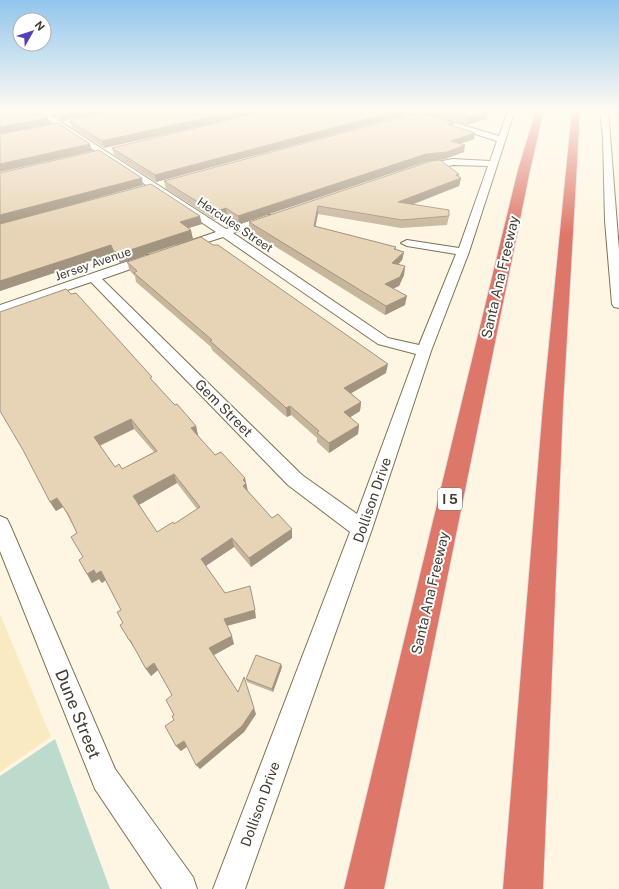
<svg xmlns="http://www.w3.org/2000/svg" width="619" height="889" viewBox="0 0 619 889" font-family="'Public Sans',sans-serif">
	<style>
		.built { fill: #f9eac1 }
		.green { fill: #bcdbcc }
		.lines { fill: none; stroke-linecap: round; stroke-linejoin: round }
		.street-casing { stroke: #7d7254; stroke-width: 2 }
		.highway-casing { stroke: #e0e0de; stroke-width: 2 }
		.street { fill: #fff; fill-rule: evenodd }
		.highway { fill: #dd7769; fill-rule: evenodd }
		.wall { fill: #c7b59c; fill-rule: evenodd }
		.shaded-wall { fill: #a2947f }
		.building { fill: #e7d3b5; stroke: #a2947f; fill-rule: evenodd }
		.labels { text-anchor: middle; stroke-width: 4; stroke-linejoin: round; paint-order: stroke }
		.far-street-label { font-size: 12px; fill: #403b2e; stroke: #fff }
		.shield { fill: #fff; stroke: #79766d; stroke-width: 1 }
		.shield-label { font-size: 13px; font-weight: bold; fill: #403b2e }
		.street-label { font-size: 14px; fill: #403b2e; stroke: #fff }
		.near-street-label { font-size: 17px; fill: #403b2e; stroke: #fff }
	</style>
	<rect width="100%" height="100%" fill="#fef6e2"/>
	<path class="built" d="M0 614 51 737 0 772Z"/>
	<path class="green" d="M55 739 110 889H0V776Z"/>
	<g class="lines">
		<g class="street-casing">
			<path id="street" d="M34 110H42L226 229 267 215H275L276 217 275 219 233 233 388 338 419 345 456 254 407 246 401 243 407 240 459 248 488 166 453 165 421 171 417 168 421 165 453 159 490 161 497 141 401 110H412L499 136 508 110H515L469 252 431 351 372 529 245 889H213L350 532 288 485 91 282 0 313V305L146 255H154L156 258 154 261 102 279 302 475 357 514 416 354 378 344 223 237 186 249H178L176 247 178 245 216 232Z
				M600 110H608L619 250V308L614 307 612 304 605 221 603 137Z
				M0 516 7 519 10 525 115 769 193 877 197 889H162L95 789 0 551Z"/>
		</g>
		<g class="highway-casing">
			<path id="highway" d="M536 110H544L530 170 384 889H344L518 170Z
				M572 110H580L563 406 543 889H503L543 406Z"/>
		</g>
		<use href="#street" class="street"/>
		<use href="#highway" class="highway"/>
	</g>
	<path class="wall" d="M45 110H117L62 121Z
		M118 110H406L405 115 156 182 114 155 112 148 260 113 104 148 72 128 70 121Z
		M418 110H486L483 111 486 119 467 125Z
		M616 110H619V124Z
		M454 123V126L474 139 461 144 464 152 445 159 425 162 239 224 227 216 215 220 166 189 164 181Z
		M431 161 461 178 459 186 412 205 449 216 447 225 401 228 318 214 315 226 396 247V249L404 252 402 260 398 265 405 266 404 275 399 286 393 288 405 305 385 315 249 230V222Z
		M0 173 143 185 86 201 202 224 188 228 193 239 120 263 116 259 114 253 0 291Z
		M127 262 386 373 351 393 361 402 360 411 350 417 359 425 358 434 329 453 317 442V438L291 415 287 417 284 415 212 350 211 347 136 282 135 276 130 271Z
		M154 382 172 402 196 426 198 436 215 455 245 478 248 491 272 518 292 538 251 567 234 547 206 566 225 593 256 618 227 626 234 644 214 655 238 692 256 714 244 732 200 769 187 746 181 751 176 746 174 720 172 695 158 670 151 676 146 669 134 647V648L123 623 121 610 105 580 102 583 99 579 92 583 87 574 77 533 63 507 56 511 50 502ZM134 429 154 452 122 469 115 467 100 446ZM177 483 197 509 174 524 157 532 139 505Z
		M282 667 273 692 247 682 246 679Z"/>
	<path class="shaded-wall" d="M84 110H117L62 121 60 115Z
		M241 110H269L104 148 102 141Z
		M400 110H406L405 115 156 182 155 175Z
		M488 112 486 119 467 125 468 118Z
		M48 118 50 124 0 134V127Z
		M454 123 453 129 448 124Z
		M475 133 474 139 450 147 451 141Z
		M90 144 92 151 0 172V164Z
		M465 145 464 152 445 159 425 162 239 224 238 216 426 154Z
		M459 174 458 180 461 178 459 186 397 210 398 202 456 175Z
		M142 178 143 185 0 224V215Z
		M318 206V214L314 234V226Z
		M226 208 227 216 215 220 214 212Z
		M200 216 202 224 182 230 180 222Z
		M191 230 193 239 120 263 118 254Z
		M111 245 114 253 0 291V281Z
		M404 252 402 260 391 272 392 263Z
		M405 266 404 275 399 286 384 293 385 284Z
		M407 296 405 305 385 315 386 306Z
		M388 364 386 373 343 398 344 388Z
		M361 402 360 411 343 422 344 412Z
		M290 406 291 415 287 417 286 408Z
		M131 419 134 429 98 446 94 437Z
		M359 425 358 434 329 453V443Z
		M196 426 198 435 193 438 191 428Z
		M174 474 177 483 137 506 133 496Z
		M245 478 248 493 243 486V480Z
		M57 498 63 507 56 511 50 502Z
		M292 529V538L251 567 249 558Z
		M232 538 234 547 204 567 201 559Z
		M94 570 101 571 106 580 102 583 99 579 92 583 87 574Z
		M255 610 256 618 226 626 224 619Z
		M232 636 234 644 212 656 209 648Z
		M129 640H130L135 647 134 648Z
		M154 663 158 670 151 676 146 669Z
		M281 664 282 667 273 692 272 689Z
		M254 708 256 714 244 732 200 769 196 765Z
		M184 741 188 746 181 751 176 746Z"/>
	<path class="building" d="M0 110H38L48 118 0 127Z
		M53 110H84L60 115Z
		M118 110H241L102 141 70 121Z
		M269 110H400L155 175 112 148Z
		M440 110H480L488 112 468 118Z
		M420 112 454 123 448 124 475 133 451 141 465 145 447 152 426 154 238 216 226 208 214 212 164 181Z
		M58 123 90 144 0 164V134Z
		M99 150 142 178 0 215V173Z
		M440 160 459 174 456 175 461 178 398 202 449 210V216L402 220 318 206 314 226 396 247 394 249 404 252 392 263 405 266 400 277 385 284 407 296 386 306 249 222 431 161Z
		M151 184 200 216 180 222 191 230 118 254 113 250 111 245 0 281V224Z
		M201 237 213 245H218L388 364 344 388 361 402 344 412 359 425 329 443 317 433 319 431 290 406 286 408 283 405 210 341 212 340 134 273 137 271 127 262Z
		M66 289 71 294 76 293 152 377 150 378 172 402 175 405 177 404 196 426 191 428 215 455 221 452 245 478 243 480 246 483 243 486 272 518 278 514 292 529 249 558 232 538 201 559 225 593 250 586 255 610 224 619 232 636 209 648 238 692 244 677 254 708 242 726 196 765 184 741 176 746 165 726 174 720 172 716 174 715 166 700 172 695 154 663 146 669 130 640H129L120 625 123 623 117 612 121 610 101 571 96 574 94 570 87 574 79 560 83 557 71 537 77 533 68 514 57 498 50 502 23 450 0 411V312ZM131 419 157 451 122 469 119 464 115 467 94 437ZM174 474 200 507 174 524 173 522 157 532 133 496Z
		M256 655 281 664 272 689 246 679Z"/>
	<linearGradient id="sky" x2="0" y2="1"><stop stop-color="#91c6ec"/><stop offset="0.47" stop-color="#fffbf2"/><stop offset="1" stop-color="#fffbf2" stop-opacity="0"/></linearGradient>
	<rect width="619" height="235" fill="url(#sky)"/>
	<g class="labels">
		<g class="far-street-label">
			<text transform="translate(235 225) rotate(34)" y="4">Hercules Street</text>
			<text transform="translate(93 264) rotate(-19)" y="4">Jersey Avenue</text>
		</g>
		<rect class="shield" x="438" y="488" width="24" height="22" rx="3"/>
		<g class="shield-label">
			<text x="450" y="504">I 5</text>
		</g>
		<g class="street-label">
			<text transform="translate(500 277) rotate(-77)" y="5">Santa Ana Freeway</text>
			<text transform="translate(224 408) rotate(45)" y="5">Gem Street</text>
			<text transform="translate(372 500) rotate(-71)" y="5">Dollison Drive</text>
			<text transform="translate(430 593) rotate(-77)" y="5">Santa Ana Freeway</text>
			<text transform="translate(260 804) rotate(-70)" y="5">Dollison Drive</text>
		</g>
		<g class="near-street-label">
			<text transform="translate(78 714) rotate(68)" y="6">Dune Street</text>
		</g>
	</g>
	<g transform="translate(32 32) rotate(51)"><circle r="19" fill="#ffffff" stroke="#b3b1ab"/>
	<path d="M0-3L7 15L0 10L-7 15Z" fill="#5440b8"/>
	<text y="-6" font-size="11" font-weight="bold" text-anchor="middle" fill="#403b2e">N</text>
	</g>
</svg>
